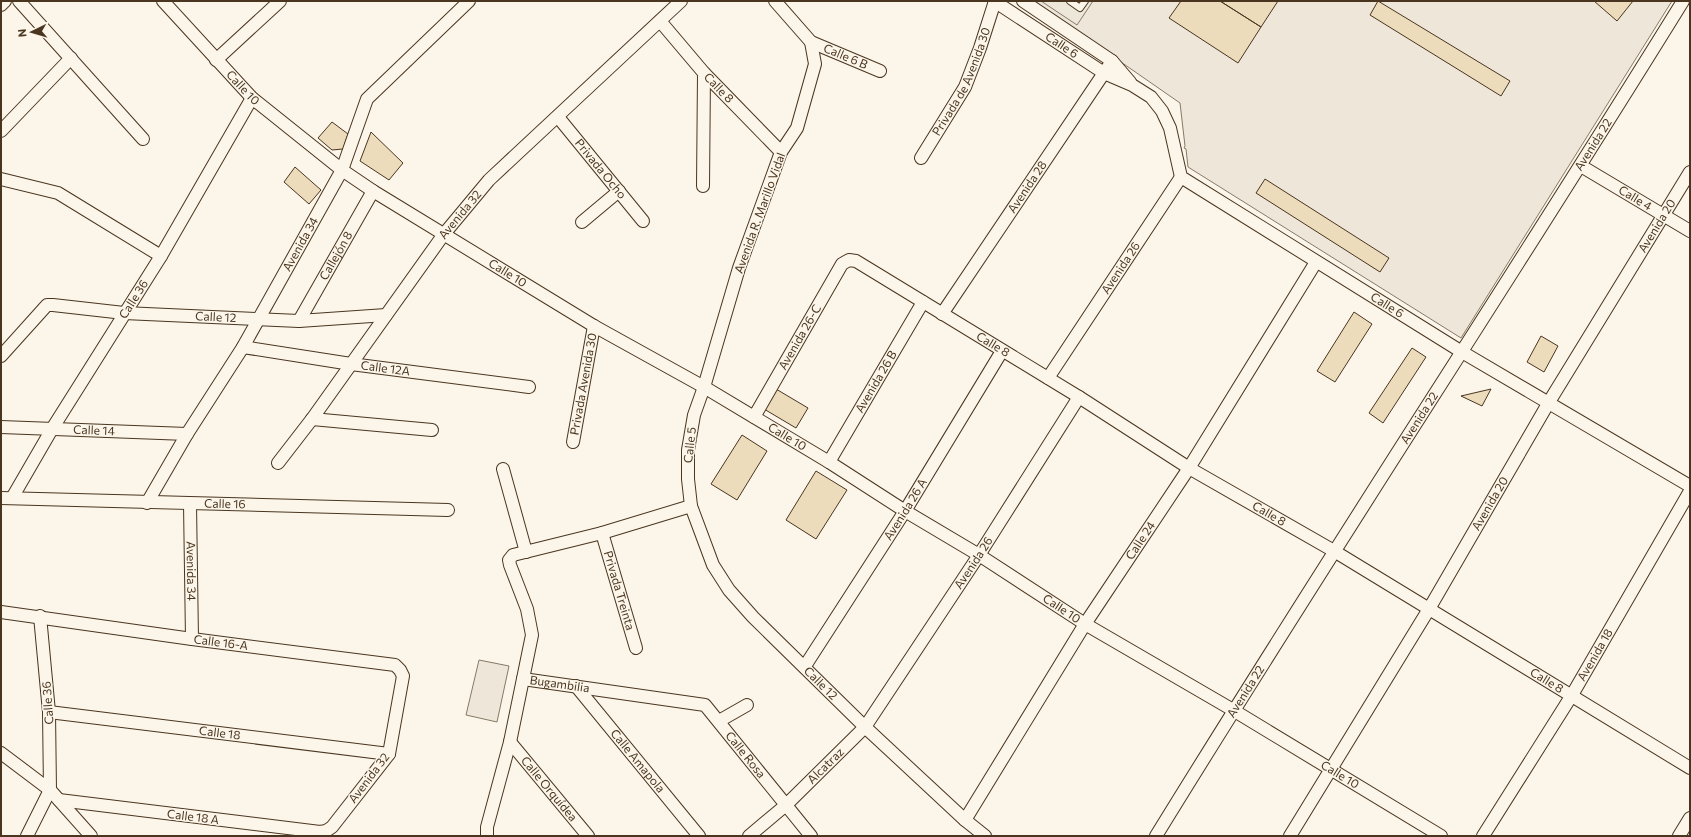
<svg xmlns="http://www.w3.org/2000/svg" width="1691" height="837" viewBox="0 0 1691 837" font-family="Commissioner,sans-serif">
	<style>
		.green { fill: #ede6d9; stroke: #887966 }
		.parking { fill: #ede7d9; stroke: #887966 }
		.building { fill: #ecdcbc; stroke: #4a3520 }
		.lines { fill: none; stroke-linecap: round; stroke-linejoin: round }
		.lane-casing { stroke: #4a3520; stroke-width: 8 }
		.street-casing { stroke: #4a3520; stroke-width: 14 }
		.lane { stroke: #fbf6e9; stroke-width: 6 }
		.street { stroke: #fbf6e9; stroke-width: 12 }
		.labels { text-anchor: middle; stroke-width: 3; stroke-linejoin: round; paint-order: stroke }
		.street-label { font-size: 12px; fill: #4a3520; stroke: #fbf6e9 }
	</style>
	<rect width="100%" height="100%" fill="#fbf6e9"/>
	<path class="green" d="M1033 1H1672L1461 338 1188 167 1186 149 1184 148 1185 146 1180 103Z
		M479 660 509 666 497 722 466 715Z"/>
	<path class="parking" d="M1041 1H1093L1077 25Z"/>
	<path class="building" d="M1181 1H1220L1261 27 1238 63 1169 18Z
		M1220 1H1278L1261 27Z
		M1378 1 1510 81 1501 96 1370 15Z
		M1594 1H1633L1617 21Z
		M332 122 348 134 343 149 332 150 318 138Z
		M371 132 403 163 389 180 360 161Z
		M295 167 321 190 309 204 284 182Z
		M1265 179 1389 258 1380 272 1256 193Z
		M1354 312 1372 324 1335 382 1317 371Z
		M1541 336 1558 346 1544 372 1527 362Z
		M1412 348 1426 357 1383 423 1369 413Z
		M776 389 808 408 796 428 764 409Z
		M1491 389 1482 406 1461 396Z
		M742 435 767 451 737 500 711 484Z
		M816 471 847 490 816 539 786 520Z"/>
	<g class="lines">
		<g class="lane-casing">
			<path id="lane" d="M1070 1 1080 8 1085 1"/>
		</g>
		<g class="street-casing">
			<g id="street">
				<path d="M19 1 143 139"/>
				<path id="s1" d="M163 1 252 98 342 170 373 191 594 326 704 387 829 462 905 511 979 555 1085 624 1233 710 1441 836"/>
				<path id="s2" d="M775 1 811 42 880 71"/>
				<path id="s3" d="M994 1 1104 73 1132 85 1151 97 1162 111 1170 128 1181 177 1462 352 1690 486"/>
				<path d="M1023 1 1112 61 1130 82"/>
				<path d="M1 5 5 1"/>
				<path id="s4" d="M660 21 704 73 781 152"/>
				<path id="s5" d="M811 42 815 64 797 128 781 152 739 268 704 387 694 415 688 450V479L691 506 713 565 729 590 753 617 865 727 965 820 985 836"/>
				<path d="M216 60 280 1"/>
				<path id="s6" d="M558 117 643 221"/>
				<path d="M1 131 71 58"/>
				<path id="s7" d="M921 158 965 87 980 48 995 1"/>
				<path id="s8" d="M1581 166 1690 231"/>
				<path d="M1 179 58 193 161 256"/>
				<path d="M703 186 704 73"/>
				<path d="M582 222 619 191"/>
				<path id="s9" d="M942 314 1112 61"/>
				<path id="s10" d="M299 321 373 191"/>
				<path id="s11" d="M243 347 351 364 529 387"/>
				<path id="s12" d="M1 356 47 305H53L124 313 299 321 386 315"/>
				<path id="s13" d="M1048 378 1181 177"/>
				<path id="s14" d="M754 417 842 264 849 260 856 261 1079 397 1189 468 1334 551 1690 768"/>
				<path d="M312 419 432 430"/>
				<path id="s15" d="M1 427 187 434"/>
				<path id="s16" d="M573 442 594 326"/>
				<path id="s17" d="M829 462 923 302"/>
				<path id="s18" d="M278 463 312 419 444 234 489 180 681 1"/>
				<path d="M503 469 526 552"/>
				<path id="s19" d="M1 498 448 510"/>
				<path id="s20" d="M12 498 52 429 161 256 252 98"/>
				<path id="s21" d="M147 503 187 434 243 347 342 170 367 99 469 1"/>
				<path id="s22" d="M190 504 192 639"/>
				<path id="s23" d="M602 533 636 648"/>
				<path id="s24" d="M1 612 192 639 395 665 400 670 403 676 389 754 332 827 326 831 320 832 59 800"/>
				<path id="s25" d="M805 666 905 511 1002 351"/>
				<path id="s26" d="M523 679 705 705 811 836"/>
				<path id="s27" d="M576 686 699 836"/>
				<path id="s28" d="M49 712 389 754"/>
				<path d="M719 721 747 705"/>
				<path id="s29" d="M510 742 588 836"/>
				<path d="M1 753 50 790 91 836"/>
				<path id="s30" d="M965 820 1085 624 1189 468 1316 262"/>
				<path d="M27 836 50 790 49 712 40 616"/>
				<path d="M487 836V827L510 742 532 635 527 609 510 565 509 560 513 555 602 533 691 506"/>
				<path id="s31" d="M749 836 786 805 865 727 979 555 1079 397"/>
				<path id="s32" d="M1156 836C1328 556 1510 281 1683 1"/>
				<path id="s33" d="M1290 836 1429 609 1549 402 1690 172"/>
				<path id="s34" d="M1483 836 1572 695 1690 491"/>
				<path d="M1679 836 1690 818"/>
			</g>
		</g>
		<use href="#lane" class="lane"/>
		<use href="#street" class="street"/>
	</g>
	<g class="labels">
		<g class="street-label">
			<text dy="4" stroke="none"><textPath href="#s3" startOffset="81">Calle 6</textPath></text>
			<text dy="4" stroke="none"><textPath href="#s2" startOffset="92">Calle 6 B</textPath></text>
			<text dy="4" stroke="none"><textPath href="#s7" startOffset="87">Privada de Avenida 30</textPath></text>
			<text dy="4" stroke="none"><textPath href="#s1" startOffset="118">Calle 10</textPath></text>
			<text dy="4" stroke="none"><textPath href="#s4" startOffset="89">Calle 8</textPath></text>
			<text dy="4" stroke="none"><textPath href="#s32" startOffset="818">Avenida 22</textPath></text>
			<text dy="4" stroke="none"><textPath href="#s6" startOffset="67">Privada Ocho</textPath></text>
			<text dy="4" stroke="none"><textPath href="#s9" startOffset="153">Avenida 28</textPath></text>
			<text dy="4" stroke="none"><textPath href="#s8" startOffset="63">Calle 4</textPath></text>
			<text transform="translate(760 213) rotate(-70)" y="4">Avenida R. Marillo Vidal</text>
			<text dy="4" stroke="none"><textPath href="#s18" startOffset="308">Avenida 32</textPath></text>
			<text dy="4" stroke="none"><textPath href="#s33" startOffset="712">Avenida 20</textPath></text>
			<text dy="4" stroke="none"><textPath href="#s21" startOffset="301">Avenida 34</textPath></text>
			<text dy="4" stroke="none"><textPath href="#s10" startOffset="75">Callejón 8</textPath></text>
			<text dy="4" stroke="none"><textPath href="#s13" startOffset="132">Avenida 26</textPath></text>
			<text dy="4" stroke="none"><textPath href="#s1" startOffset="442">Calle 10</textPath></text>
			<text dy="4" stroke="none"><textPath href="#s20" startOffset="233">Calle 36</textPath></text>
			<text dy="4" stroke="none"><textPath href="#s3" startOffset="514">Calle 6</textPath></text>
			<text dy="4" stroke="none"><textPath href="#s12" startOffset="238">Calle 12</textPath></text>
			<text dy="4" stroke="none"><textPath href="#s14" startOffset="92">Avenida 26-C</textPath></text>
			<text dy="4" stroke="none"><textPath href="#s14" startOffset="352">Calle 8</textPath></text>
			<text dy="4" stroke="none"><textPath href="#s11" startOffset="144">Calle 12A</textPath></text>
			<text dy="4" stroke="none"><textPath href="#s17" startOffset="93">Avenida 26 B</textPath></text>
			<text dy="4" stroke="none"><textPath href="#s16" startOffset="59">Privada Avenida 30</textPath></text>
			<text dy="4" stroke="none"><textPath href="#s32" startOffset="494">Avenida 22</textPath></text>
			<text dy="4" stroke="none"><textPath href="#s15" startOffset="93">Calle 14</textPath></text>
			<text dy="4" stroke="none"><textPath href="#s1" startOffset="766">Calle 10</textPath></text>
			<text transform="translate(690 445) rotate(-84)" y="4">Calle 5</text>
			<text dy="4" stroke="none"><textPath href="#s19" startOffset="224">Calle 16</textPath></text>
			<text dy="4" stroke="none"><textPath href="#s33" startOffset="388">Avenida 20</textPath></text>
			<text dy="4" stroke="none"><textPath href="#s25" startOffset="186">Avenida 26 A</textPath></text>
			<text dy="4" stroke="none"><textPath href="#s14" startOffset="676">Calle 8</textPath></text>
			<text dy="4" stroke="none"><textPath href="#s30" startOffset="330">Calle 24</textPath></text>
			<text dy="4" stroke="none"><textPath href="#s31" startOffset="356">Avenida 26</textPath></text>
			<text dy="4" stroke="none"><textPath href="#s22" startOffset="67">Avenida 34</textPath></text>
			<text dy="4" stroke="none"><textPath href="#s23" startOffset="60">Privada Treinta</textPath></text>
			<text dy="4" stroke="none"><textPath href="#s1" startOffset="1090">Calle 10</textPath></text>
			<text dy="4" stroke="none"><textPath href="#s24" startOffset="222">Calle 16-A</textPath></text>
			<text dy="4" stroke="none"><textPath href="#s34" startOffset="213">Avenida 18</textPath></text>
			<text dy="4" stroke="none"><textPath href="#s14" startOffset="1000">Calle 8</textPath></text>
			<text dy="4" stroke="none"><textPath href="#s5" startOffset="710">Calle 12</textPath></text>
			<text dy="4" stroke="none"><textPath href="#s26" startOffset="37">Bugambilia</textPath></text>
			<text dy="4" stroke="none"><textPath href="#s32" startOffset="170">Avenida 22</textPath></text>
			<text transform="translate(48 703) rotate(-94)" y="4">Calle 36</text>
			<text dy="4" stroke="none"><textPath href="#s28" startOffset="172">Calle 18</textPath></text>
			<text dy="4" stroke="none"><textPath href="#s26" startOffset="248">Calle Rosa</textPath></text>
			<text dy="4" stroke="none"><textPath href="#s27" startOffset="97">Calle Amapola</textPath></text>
			<text dy="4" stroke="none"><textPath href="#s31" startOffset="104">Alcatraz</textPath></text>
			<text dy="4" stroke="none"><textPath href="#s1" startOffset="1414">Calle 10</textPath></text>
			<text transform="translate(369 778) rotate(-53)" y="4">Avenida 32</text>
			<text dy="4" stroke="none"><textPath href="#s29" startOffset="61">Calle Orquídea</textPath></text>
			<text transform="translate(193 817) rotate(7)" y="4">Calle 18 A</text>
		</g>
	</g>
	<rect width="1691" height="837" fill="none" stroke="#4a3520" stroke-width="4"/>
	<g transform="translate(32 32) rotate(265)" stroke="#fbf6e9" stroke-width="3" paint-order="stroke">
	<path d="M0-3L7 15L0 10L-7 15Z" fill="#4a3520"/>
	<text y="-6" font-size="11" font-weight="bold" text-anchor="middle" fill="#4a3520">N</text>
	</g>
</svg>
